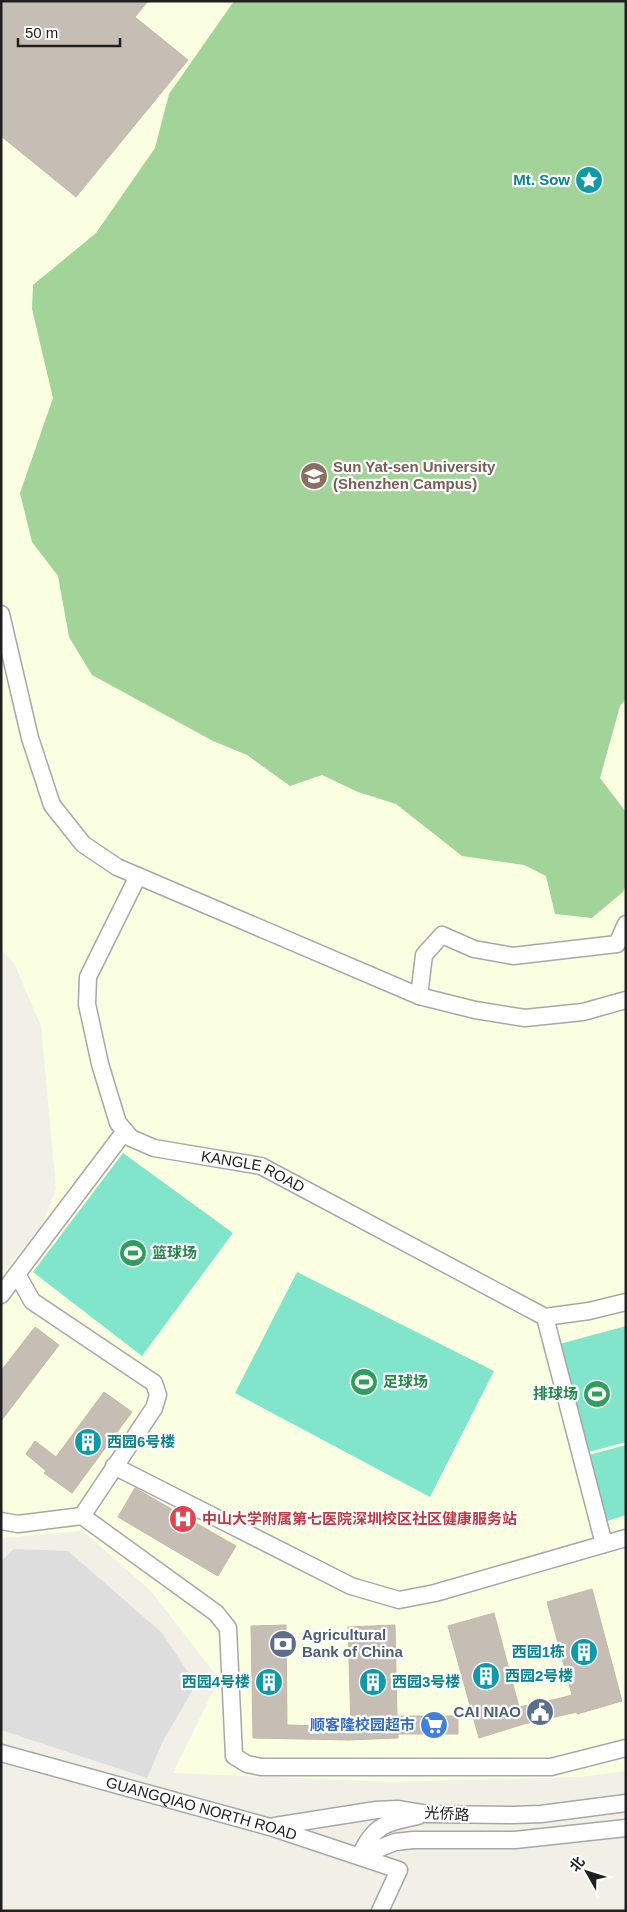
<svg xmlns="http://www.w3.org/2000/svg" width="627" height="1912" viewBox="0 0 627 1912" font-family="Helvetica,'Noto Sans SC',sans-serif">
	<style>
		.residential { fill: #dedddd }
		.education { fill: #fbffe1 }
		.forest { fill: #a2d398 }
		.pitch { fill: #80e5ca }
		.building { fill: #c6beb5; stroke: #c4b8a7 }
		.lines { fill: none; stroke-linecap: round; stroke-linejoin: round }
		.minor-casing { stroke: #a7a7a7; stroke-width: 19 }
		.minor { stroke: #fff; stroke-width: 16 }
		.labels { text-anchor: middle; stroke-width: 4.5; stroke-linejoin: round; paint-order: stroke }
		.culture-label { font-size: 15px; font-weight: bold; fill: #0d838f; stroke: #fff; text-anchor: end }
		.education-label { font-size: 15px; font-weight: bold; fill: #785e54; stroke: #fff; text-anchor: start }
		.street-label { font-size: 15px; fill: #202020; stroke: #fff }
		.leisure-label { font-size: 15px; font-weight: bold; fill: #27864d; stroke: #fff; text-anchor: start }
		.health-label { font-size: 15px; font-weight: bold; fill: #be3a42; stroke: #fff; text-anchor: start }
		.service-label { font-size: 15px; font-weight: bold; fill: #4e5e75; stroke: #fff; text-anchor: start }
		.shop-label { font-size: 15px; font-weight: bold; fill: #366cbe; stroke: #fff; text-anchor: end }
	</style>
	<rect width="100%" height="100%" fill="#f1efe6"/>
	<path class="residential" d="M14 1549 68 1551 162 1633 196 1684 162 1743 147 1778 1 1730V1561Z"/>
	<path class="education" d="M1 1H626V1771L580 1777 391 1782 173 1773 219 1679 151 1591 83 1531 1 1538V1275L41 1227 56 1189 41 1026 14 963 1 950Z"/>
	<path class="forest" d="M234 1H626V699L620 706 600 778 626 812V886L623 892 592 918 555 914 546 876 524 865 462 856 396 804 358 792 322 775 290 786 247 755 213 741 92 675 69 637 58 576 32 542 20 493 53 398 32 309 33 285 96 233 155 148 169 94Z"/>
	<path class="pitch" d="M123 1153 233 1233 142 1356 33 1272Z
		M297 1272 494 1371 430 1497 235 1393Z
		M626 1326V1442L585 1453 556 1345Z
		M626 1445V1515L604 1522 585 1456Z"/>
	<path class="building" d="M1 1H148L135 17 188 60 76 197 1 136Z
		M35 1327 59 1345 1 1421V1371Z
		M104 1392 132 1412 72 1493 44 1473 46 1471 26 1454 35 1441 56 1457Z
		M135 1488 236 1546 218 1576 118 1517Z
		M592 1589 622 1701 577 1714V1712L524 1724 479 1738 448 1626 494 1613 519 1707 557 1699 572 1695 547 1602Z
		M286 1625 287 1725 351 1727 348 1627 395 1625 397 1716H458V1734H398V1738L348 1740 253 1738 251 1626Z"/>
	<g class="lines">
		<g class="minor-casing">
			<g id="minor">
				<path d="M1 614 30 738 52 805 83 844 117 867 419 996 475 1010 525 1018 583 1012 626 1000"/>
				<path id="s1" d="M138 876 88 977 87 1004 100 1064 118 1123 125 1131 131 1138 154 1148 261 1166 545 1317 589 1311 626 1302"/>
				<path d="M419 996 424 955 442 935 474 949 513 956 617 944 626 924"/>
				<path d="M17 1274 32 1301 154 1383 158 1395 154 1408 82 1516"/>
				<path d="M1 1295 125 1131"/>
				<path d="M545 1317 604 1544"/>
				<path d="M114 1466 351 1586 399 1600 435 1593 626 1538"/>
				<path d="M1 1521 18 1524 82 1516 216 1613 228 1628 234 1756 247 1764 261 1767H551L626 1748"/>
				<path id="s2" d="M1 1753 270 1827 399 1870 380 1911"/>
				<path d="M275 1826 376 1810 397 1809 428 1814 513 1815 541 1814 626 1803"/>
				<path d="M360 1856 395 1842 413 1840H515L626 1828"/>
				<path d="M360 1856C374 1824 386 1823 418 1816"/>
			</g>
		</g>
		<use href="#minor" class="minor"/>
	</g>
	<defs>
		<g id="sight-disc" transform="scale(1.4375)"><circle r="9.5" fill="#0f9aa8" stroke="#fff"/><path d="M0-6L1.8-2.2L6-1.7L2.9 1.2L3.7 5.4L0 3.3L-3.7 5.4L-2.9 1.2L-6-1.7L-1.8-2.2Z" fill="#fff"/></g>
		<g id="university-disc" transform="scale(1.4375)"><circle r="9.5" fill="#8d6e63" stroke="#fff"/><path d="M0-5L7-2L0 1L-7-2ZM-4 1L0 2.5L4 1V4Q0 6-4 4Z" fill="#fff"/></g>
		<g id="stadium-disc" transform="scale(1.4375)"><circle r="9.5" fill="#2e9e5b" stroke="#fff"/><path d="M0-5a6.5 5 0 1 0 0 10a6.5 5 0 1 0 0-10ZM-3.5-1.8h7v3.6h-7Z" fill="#fff"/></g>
		<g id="building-disc" transform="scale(1.4375)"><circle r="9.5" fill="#0f9aa8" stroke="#fff"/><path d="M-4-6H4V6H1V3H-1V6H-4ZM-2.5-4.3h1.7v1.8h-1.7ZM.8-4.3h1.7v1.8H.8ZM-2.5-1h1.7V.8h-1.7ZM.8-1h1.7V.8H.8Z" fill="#fff"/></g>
		<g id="hospital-disc" transform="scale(1.4375)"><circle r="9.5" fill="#e0444e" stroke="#fff"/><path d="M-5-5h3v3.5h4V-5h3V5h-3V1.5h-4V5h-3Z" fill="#fff"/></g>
		<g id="bank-disc" transform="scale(1.4375)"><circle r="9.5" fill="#5c6f8a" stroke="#fff"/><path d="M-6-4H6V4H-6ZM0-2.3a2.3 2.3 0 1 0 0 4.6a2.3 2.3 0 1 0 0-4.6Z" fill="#fff"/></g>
		<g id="civic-disc" transform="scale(1.4375)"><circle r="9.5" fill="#5c6f8a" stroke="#fff"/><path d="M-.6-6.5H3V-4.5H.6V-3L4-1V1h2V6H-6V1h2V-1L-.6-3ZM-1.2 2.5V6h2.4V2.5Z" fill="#fff"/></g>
		<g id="supermarket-disc" transform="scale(1.4375)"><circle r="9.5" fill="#3f7fe0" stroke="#fff"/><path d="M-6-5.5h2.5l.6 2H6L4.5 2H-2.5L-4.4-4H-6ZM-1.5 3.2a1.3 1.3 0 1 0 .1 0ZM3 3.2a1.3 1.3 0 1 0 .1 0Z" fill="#fff"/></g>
	</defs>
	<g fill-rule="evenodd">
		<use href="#sight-disc" x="589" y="180"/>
		<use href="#university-disc" x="314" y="476"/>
		<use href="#stadium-disc" x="133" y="1253"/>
		<use href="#stadium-disc" x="364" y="1382"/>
		<use href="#stadium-disc" x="597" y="1394"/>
		<use href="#building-disc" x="88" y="1442"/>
		<use href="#hospital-disc" x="183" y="1519"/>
		<use href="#bank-disc" x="283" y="1644"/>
		<use href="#building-disc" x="584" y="1652"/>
		<use href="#building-disc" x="486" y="1676"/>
		<use href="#building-disc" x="269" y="1682"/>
		<use href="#building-disc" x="373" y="1682"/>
		<use href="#civic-disc" x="540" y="1712"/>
		<use href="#supermarket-disc" x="434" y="1725"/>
	</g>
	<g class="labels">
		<g class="culture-label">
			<text x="570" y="185">Mt. Sow</text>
			<text x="107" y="1447" text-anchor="start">西园6号楼</text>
			<text x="565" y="1657">西园1栋</text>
			<text x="505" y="1681" text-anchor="start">西园2号楼</text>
			<text x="250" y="1687">西园4号楼</text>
			<text x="392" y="1687" text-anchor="start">西园3号楼</text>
		</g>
		<g class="education-label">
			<text x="333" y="472">Sun Yat-sen University<tspan x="333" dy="17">(Shenzhen Campus)</tspan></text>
		</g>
		<g class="street-label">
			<text dy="5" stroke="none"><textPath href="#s1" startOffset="410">KANGLE ROAD</textPath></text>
			<text dy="5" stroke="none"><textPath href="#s2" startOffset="208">GUANGQIAO NORTH ROAD</textPath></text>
			<text transform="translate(447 1814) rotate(3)" y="5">光侨路</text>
		</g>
		<g class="leisure-label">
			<text x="152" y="1258">篮球场</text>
			<text x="383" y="1387">足球场</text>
			<text x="578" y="1399" text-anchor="end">排球场</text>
		</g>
		<g class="health-label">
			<text x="202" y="1524">中山大学附属第七医院深圳校区社区健康服务站</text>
		</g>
		<g class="service-label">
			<text x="302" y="1640">Agricultural<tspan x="302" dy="17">Bank of China</tspan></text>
			<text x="521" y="1717" text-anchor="end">CAI NIAO</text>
		</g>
		<g class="shop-label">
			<text x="415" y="1730">顺客隆校园超市</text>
		</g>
	</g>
	<rect width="627" height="1912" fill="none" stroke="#202020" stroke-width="5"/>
	<g transform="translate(587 1872) rotate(309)" stroke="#ffffff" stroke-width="4" paint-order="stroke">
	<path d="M0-4L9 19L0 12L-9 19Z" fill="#202020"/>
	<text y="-8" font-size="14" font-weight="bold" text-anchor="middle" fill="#202020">北</text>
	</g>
	<path d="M18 38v8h102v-8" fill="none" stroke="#202020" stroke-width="2.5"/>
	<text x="25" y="38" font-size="15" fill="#202020" stroke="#ffffff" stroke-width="4" paint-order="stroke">50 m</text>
</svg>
